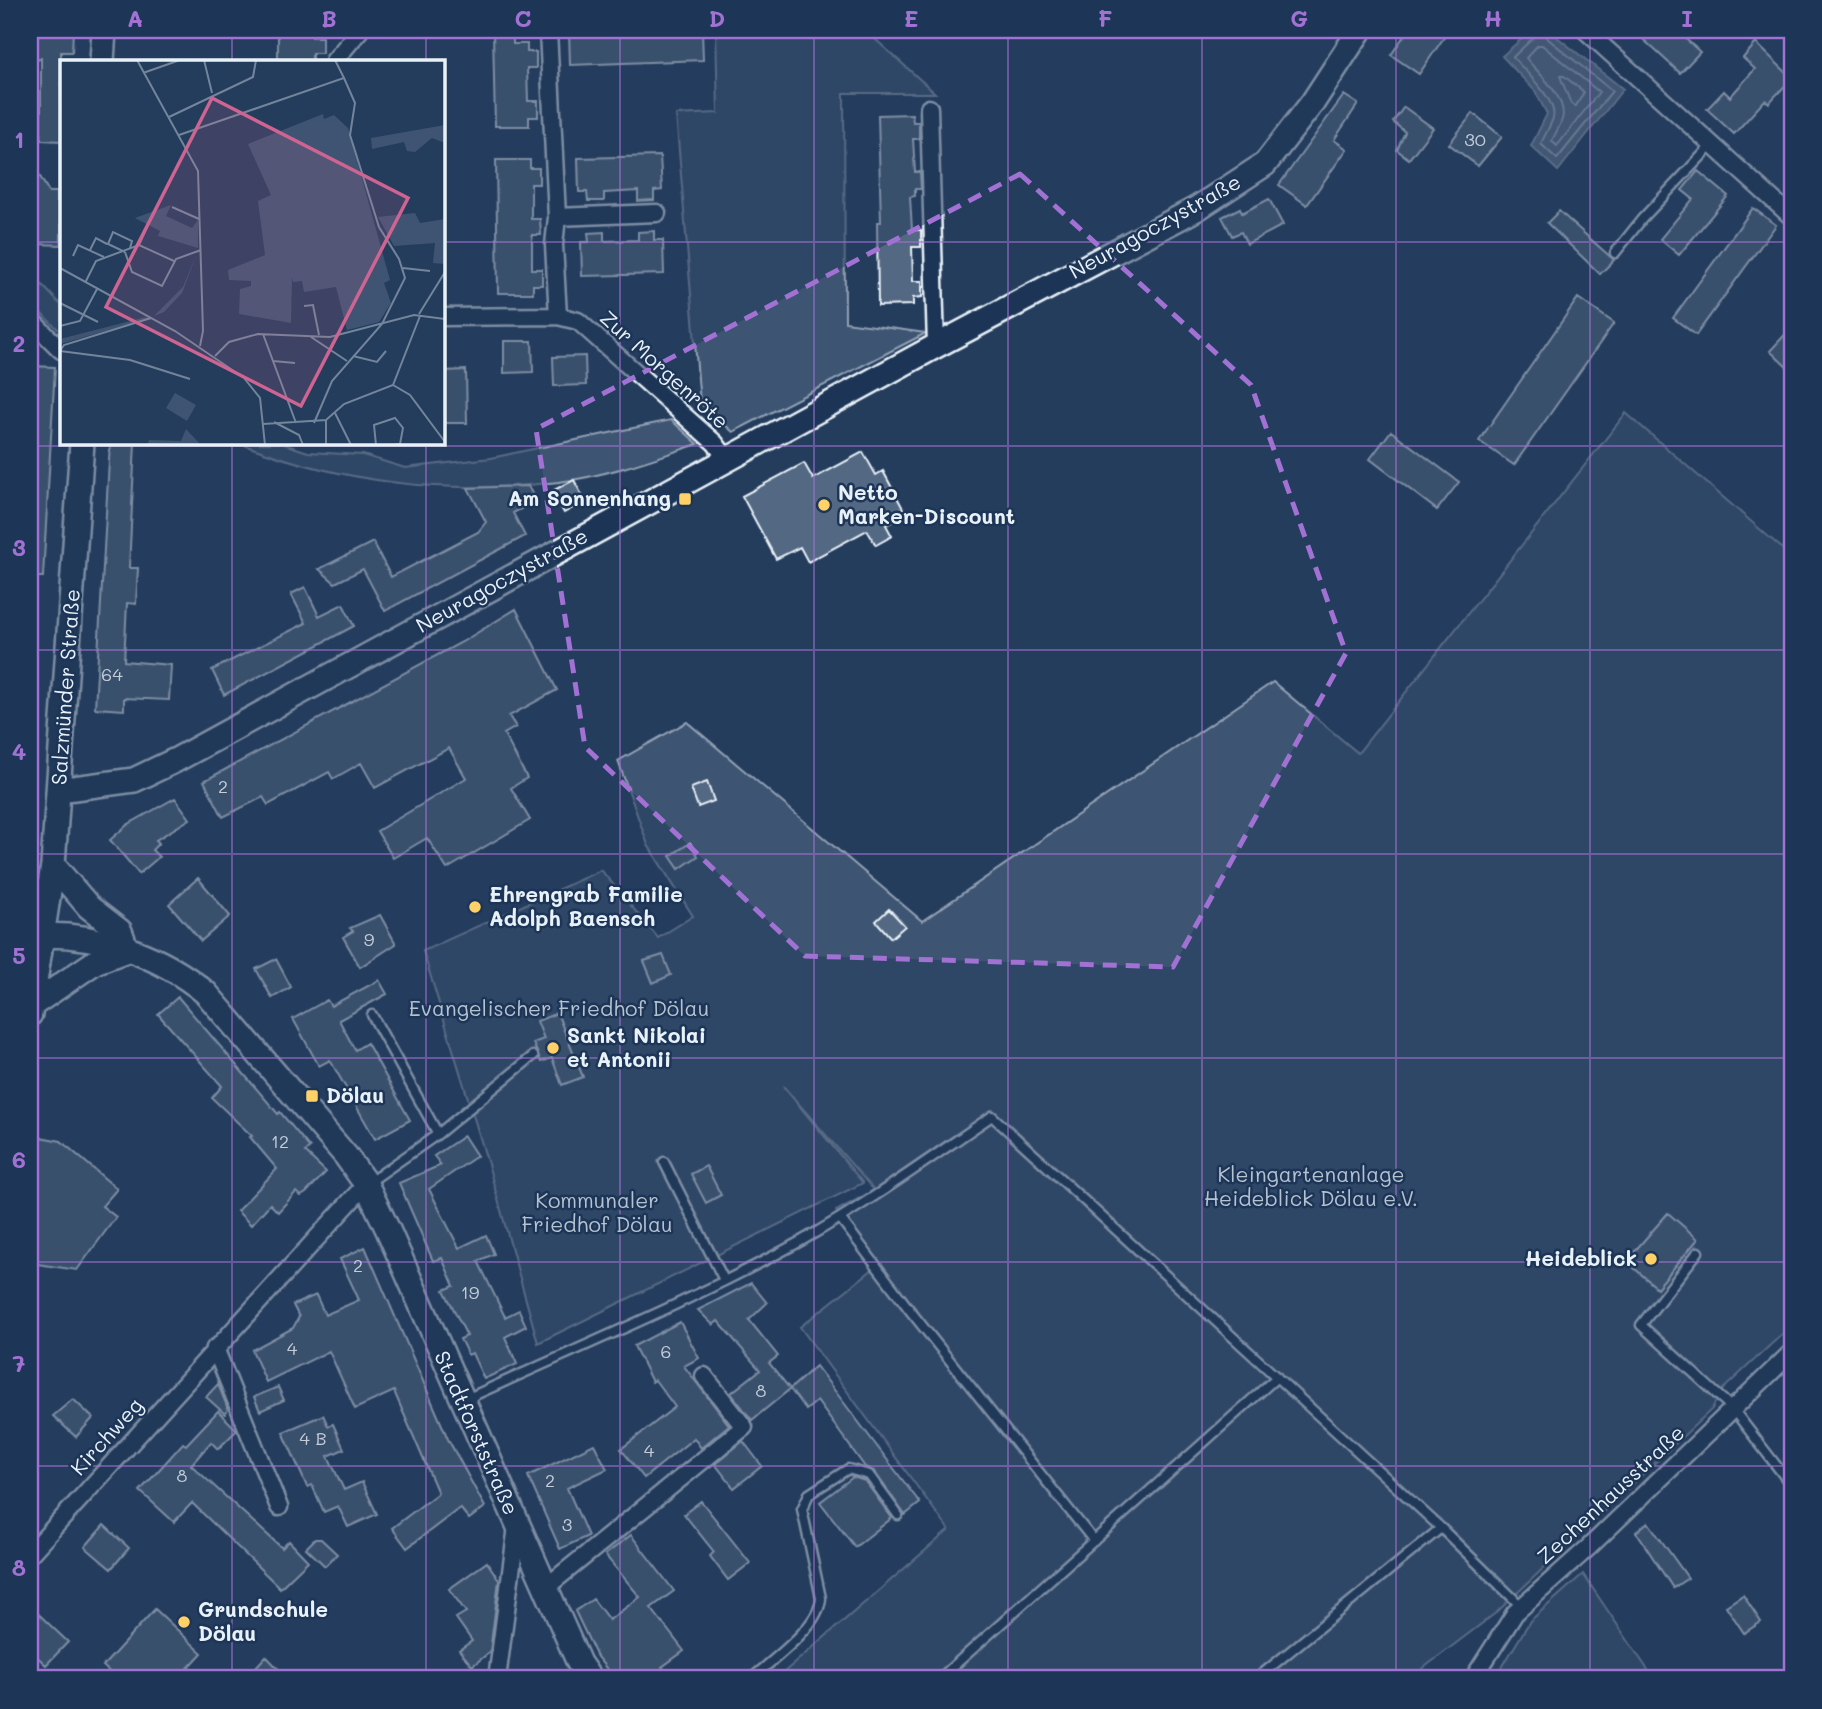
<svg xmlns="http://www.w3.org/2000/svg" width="1822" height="1709" viewBox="0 0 1822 1709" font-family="Mali,sans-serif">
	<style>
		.green { fill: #3e5472; stroke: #93a2b5; stroke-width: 2 }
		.water { fill: #657890; stroke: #99a8ba; stroke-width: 2 }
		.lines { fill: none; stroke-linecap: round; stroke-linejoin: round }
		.shore { stroke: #b4c1ce; stroke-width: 2 }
		.building { fill: #536782; stroke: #e8f1f8; stroke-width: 2 }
		.service-casing { stroke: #e8f1f8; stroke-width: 13 }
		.minor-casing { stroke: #e8f1f8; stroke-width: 21 }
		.secondary-casing { stroke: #e8f1f8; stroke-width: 28 }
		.service { stroke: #1d3557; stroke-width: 8 }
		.minor { stroke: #1d3557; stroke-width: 16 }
		.secondary { stroke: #1d3557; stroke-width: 23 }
		.marked { fill: none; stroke: #a171d3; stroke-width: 5; stroke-dasharray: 14 9; stroke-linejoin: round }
		.grid { fill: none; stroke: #a171d3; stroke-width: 2; stroke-opacity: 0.55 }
		.poi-dot { fill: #ffd166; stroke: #1d3557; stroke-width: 2.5 }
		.labels { text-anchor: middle; stroke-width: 5; stroke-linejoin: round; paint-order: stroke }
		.number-label { font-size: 18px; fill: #c3ceda }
		.street-label { font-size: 21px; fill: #e8f1f8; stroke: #1d3557 }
		.poi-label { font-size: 21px; font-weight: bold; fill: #e8f1f8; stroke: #1d3557; text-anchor: start }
		.park-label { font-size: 21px; fill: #b5c2d0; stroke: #1d3557 }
		.inset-road { fill: none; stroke: #73859b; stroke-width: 2 }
		.view { fill: #cf6492; fill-opacity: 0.15; stroke: #cf6492; stroke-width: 3.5 }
		.inset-edge { fill: none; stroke: #e8f1f8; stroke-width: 3.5 }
		.neatline { fill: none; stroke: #a171d3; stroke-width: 2.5 }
		.grid-label { font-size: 23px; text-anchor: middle; font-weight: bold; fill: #a171d3 }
	</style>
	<rect width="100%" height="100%" fill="#253d5d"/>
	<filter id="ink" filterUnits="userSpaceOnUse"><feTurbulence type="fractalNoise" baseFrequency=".0143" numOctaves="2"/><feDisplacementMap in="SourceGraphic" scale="14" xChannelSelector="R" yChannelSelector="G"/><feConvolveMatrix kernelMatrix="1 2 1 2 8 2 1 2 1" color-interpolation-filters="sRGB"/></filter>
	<g filter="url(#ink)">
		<path class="green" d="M716 30H865L935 93H844L845 322 926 333 733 432 700 403 676 115 718 113Z
			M30 272 61 305V332L30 303Z
			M1626 413 1792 557V1325L1721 1391 1712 1409 1497 1612 1409 1679H776L949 1530 800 1327 873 1269 836 1211 874 1190 783 1086 863 1183 538 1343 488 1164 423 951 601 870 658 938 693 916 648 845 618 761 687 722 922 921 1273 682 1358 753Z
			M671 420 698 444C653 459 606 476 559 482 447 495 344 484 239 443H281L308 452 363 455 405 468 491 458Z
			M1583 1574 1654 1679H1495L1530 1621Z"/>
		<path class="water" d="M1532 30H1548L1623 89 1558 171 1531 146 1547 114 1535 91 1502 56Z"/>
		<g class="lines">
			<path class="shore" d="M1535 30 1534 37 1513 57C1523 70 1558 100 1553 118 1550 127 1544 136 1541 144L1557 159 1612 91 1547 38 1545 30
				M1538 45H1542L1599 92 1557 146 1552 141C1555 133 1562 124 1563 115 1563 93 1538 73 1526 58Z
				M1560 76H1564L1584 92 1576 106 1571 104Z"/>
		</g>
		<path class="building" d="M30 30H73L72 52H61V141L41 140V58L30 64Z
			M278 30H312V37H322V53H312V61H278Z
			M493 30H513V44H527V52H536V68H527L528 101H538V117H529V126H495Z
			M577 30H702L703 60 570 65 569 31Z
			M1408 30H1449L1419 74 1391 55Z
			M1633 30H1676L1700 52 1680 73Z
			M1756 43 1792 78 1769 103 1765 100 1734 134 1707 109 1724 91 1730 97 1755 69 1743 58Z
			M1344 95 1358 104 1334 140 1347 149 1307 205 1279 185Z
			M1404 107 1433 128 1409 159 1397 150 1405 132 1393 122Z
			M1473 113 1502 137 1478 166 1449 144Z
			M912 114 913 122H919V139H913L915 172H920L921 189H915V196L910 197 912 230H921V247H912L913 281H922V297L913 298V305L878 306 877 222H881L878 115Z
			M660 156 662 190 654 191V200L638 201V191L604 193V201H588L587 192H579L578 158Z
			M496 160H530V168H539V184H531V219H540L541 235H532V269H542V285H533V293H498Z
			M32 163 49 192H57V202H61V245L36 244V221L30 220Z
			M1698 171 1728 196 1679 255 1660 239 1693 199 1682 190Z
			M1269 199 1283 225 1247 244 1241 232 1232 236 1222 217 1240 208 1242 213Z
			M1753 208 1776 225 1696 335 1673 318Z
			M1559 211 1614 260 1600 274 1547 223Z
			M654 231V240H663L664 274 582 276 581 242H589L588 233 604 232V241L638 240V232Z
			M1578 298 1614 323 1514 465 1479 441Z
			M1792 327V372L1770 351Z
			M504 341H532L533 372 504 373Z
			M585 356 586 385 554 386 553 357Z
			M30 366 55 367 43 577H30Z
			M466 370 467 423H443V371Z
			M1391 431 1459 482 1437 510 1370 459Z
			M110 443H135L129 568H138L136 604 127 603 124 661 171 665 169 700 124 698V710L95 708Z
			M863 452 876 475 883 471 906 514 886 525 892 536 876 545 867 530 808 562 800 547 776 559 742 496 804 463 813 479Z
			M574 480 585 501 564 513 552 491Z
			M528 486 536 501 513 513 525 536 385 611 363 569 335 583 319 569 373 542 391 577 478 532 486 522 468 488Z
			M305 587 319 616 343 604 354 626 224 695 212 670 306 623 291 594Z
			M516 609 557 690 509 716 516 727 504 734 527 778 511 788 530 820 447 869 427 838 393 858 377 831 466 778 449 748 375 788 361 763 333 779 329 772 268 805 263 797 223 817 204 781 462 642Z
			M707 782 714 801 698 807 691 788Z
			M175 798 190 819 156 840 159 843 152 850 159 857 139 874 110 840 127 825Z
			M690 843 698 856 679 869 670 856Z
			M198 878 230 916 201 941 169 904Z
			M889 909 905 926 891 938 876 921Z
			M380 915 396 944 360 967 343 937 353 931 350 928Z
			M663 955 671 975 653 983 644 961Z
			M276 959 291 987 272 998 256 969Z
			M379 980 387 994 339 1020 355 1050 367 1043 410 1120 375 1139 330 1060 319 1066 293 1019 327 1000 331 1006Z
			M178 997 278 1114 280 1112 310 1148 305 1152 326 1172 306 1193 301 1196 296 1192 278 1212 270 1204 251 1225 237 1211 277 1169 250 1137 252 1136 212 1098 222 1086 158 1014Z
			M557 1013 583 1077 562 1085 552 1058 541 1062 533 1043 544 1039 537 1021Z
			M35 1136 61 1141 117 1189 102 1206 116 1217 77 1270 30 1263V1163Z
			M464 1136 477 1156 429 1189 459 1248 486 1235 494 1254 478 1261 505 1317 519 1310 526 1326 505 1337 517 1364 484 1379 472 1353 468 1355 460 1339 467 1336 444 1290 454 1286 442 1258 433 1261 399 1183 441 1165 434 1156Z
			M706 1166 721 1195 706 1203 691 1174Z
			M1668 1213 1698 1239 1657 1288 1626 1261Z
			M365 1247 448 1439 485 1507 469 1519 460 1508 407 1548 392 1528 438 1493 394 1391 355 1409 329 1351 266 1382 252 1350 293 1328 299 1317 293 1305 316 1295 325 1315 359 1300 340 1259Z
			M751 1283 767 1303 749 1320 778 1356 769 1363 790 1389 752 1420 731 1393 760 1370 718 1321 713 1325 698 1310Z
			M680 1322 699 1358 684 1366 729 1425 701 1448 694 1438 644 1478 621 1449 675 1407 655 1380 652 1382 634 1346Z
			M816 1366 920 1503 905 1515 874 1471 865 1467 817 1401 806 1410 790 1389Z
			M218 1384 228 1409 225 1414 206 1397Z
			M278 1387 284 1400 260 1411 254 1397Z
			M73 1399 93 1418 76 1437 53 1416Z
			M218 1411 237 1430 218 1449 211 1442 191 1465 282 1548 289 1541 308 1561 280 1588 192 1503 174 1522 140 1491 183 1443 186 1445Z
			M323 1415 328 1426 333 1424 344 1449 328 1456 344 1490 362 1482 377 1514 348 1527 338 1506 324 1512 312 1485 307 1487 283 1432Z
			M743 1441 762 1466 734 1488 715 1464Z
			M594 1444 607 1469 567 1488 588 1536 560 1549 528 1476Z
			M853 1477 865 1481 892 1518 855 1547 820 1502Z
			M701 1501 750 1563 728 1580 710 1556 714 1552 684 1514Z
			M1648 1522 1688 1578 1673 1588 1636 1532Z
			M104 1525 129 1548 111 1569 85 1547Z
			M631 1535 674 1591 651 1608 684 1651 662 1667 673 1679H615L597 1657 575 1611 593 1599 609 1620 640 1597 605 1555Z
			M315 1539H321L337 1554 325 1566 306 1548Z
			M487 1562 499 1580 490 1652 472 1666 459 1650 472 1641 456 1618 466 1612 449 1589Z
			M1743 1595 1761 1622 1744 1633 1726 1606Z
			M30 1606 68 1642 46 1665 30 1650Z
			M155 1609 202 1653 178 1679H117L103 1666Z
			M266 1656 288 1679H266L255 1668Z"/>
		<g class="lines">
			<g class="service-casing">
				<path id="service" d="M1615 253 1642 219 1711 146
					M438 1134 533 1056
					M664 1162 724 1280
					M368 1183 438 1134 372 1015
					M840 1218 912 1313 1094 1541
					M1698 1252 1641 1325 1732 1408 1792 1486
					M464 1400C577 1348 693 1301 801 1241 867 1204 929 1159 992 1116L1441 1528 1522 1607
					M751 1679C772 1660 820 1626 821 1598L802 1509 809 1494 848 1469 869 1475 898 1515
					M939 1679 1277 1377
					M1256 1679 1441 1528"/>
			</g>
			<g class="minor-casing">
				<path id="minor" d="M548 30 557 217 554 245 558 316
					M1585 30 1792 217
					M334 61 360 30
					M929 108 936 346
					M557 217 657 213
					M443 317 558 316 578 321 715 443 727 459
					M30 319 61 350
					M215 1348 279 1507
					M30 1554 366 1184
					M545 1588 744 1427 704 1376
					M497 1679 517 1526
					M1473 1679 1515 1613 1589 1547 1792 1352"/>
			</g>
			<g class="secondary-casing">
				<path id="secondary" d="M102 61 104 30
					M59 790 134 780 176 760 936 346 1196 209 1265 164 1313 102 1360 30
					M53 865 89 907 120 931 127 950
					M43 935C101 934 162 956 206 993L346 1156 366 1184 388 1230 579 1663 590 1679
					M32 1005 95 962 127 950
					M30 1014 53 865 82 443"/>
			</g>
			<use href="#service" class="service"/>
			<use href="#minor" class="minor"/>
			<use href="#secondary" class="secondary"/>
		</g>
	</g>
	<path d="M0 0H1822V1709H0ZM1020 174 1251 385 1346 653 1173 967 805 956 585 747 536 429Z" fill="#253d5d" fill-opacity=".55" fill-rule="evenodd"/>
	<path class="marked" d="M1020 174 1251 385 1346 653 1173 967 805 956 585 747 536 429Z"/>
	<path class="grid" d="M232 30V61M426 30V61M620 30V1679M814 30V1679M1008 30V1679M1202 30V1679M1396 30V1679M1590 30V1679M30 242H61M443 242H1792M232 443V1679M426 443V1679M30 446H1792M30 650H1792M30 854H1792M30 1058H1792M30 1262H1792M30 1466H1792"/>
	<g class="poi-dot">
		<rect x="678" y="492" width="14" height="14" rx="3.5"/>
		<circle cx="824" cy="505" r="7"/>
		<circle cx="475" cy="907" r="7"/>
		<circle cx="553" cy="1048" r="7"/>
		<rect x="305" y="1089" width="14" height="14" rx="3.5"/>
		<circle cx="1651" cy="1259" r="7"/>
		<circle cx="184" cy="1622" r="7"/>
	</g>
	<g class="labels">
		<g class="number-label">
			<text x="1475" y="146">30</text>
			<text x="112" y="681">64</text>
			<text x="223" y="793">2</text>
			<text x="369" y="946">9</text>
			<text x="280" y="1148">12</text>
			<text x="358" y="1272">2</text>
			<text x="470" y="1299">19</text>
			<text x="292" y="1355">4</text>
			<text x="666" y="1358">6</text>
			<text x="761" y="1397">8</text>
			<text x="313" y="1445">4 B</text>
			<text x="649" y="1457">4</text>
			<text x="182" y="1482">8</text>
			<text x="550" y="1487">2</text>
			<text x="567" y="1531">3</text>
		</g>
		<g class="street-label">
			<text transform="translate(1155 227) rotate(-29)" y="7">Neuragoczystraße</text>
			<text transform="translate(664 370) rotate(42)" y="7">Zur Morgenröte</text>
			<text transform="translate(502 581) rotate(-29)" y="7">Neuragoczystraße</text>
			<text transform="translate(66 687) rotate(-86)" y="7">Salzmünder Straße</text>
			<text transform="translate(476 1433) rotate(66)" y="7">Stadtforststraße</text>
			<text transform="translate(107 1437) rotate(-48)" y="7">Kirchweg</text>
			<text transform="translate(1611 1495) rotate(-43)" y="7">Zechenhausstraße</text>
		</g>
		<g class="poi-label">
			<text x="838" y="500">Netto<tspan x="838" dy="24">Marken-Discount</tspan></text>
			<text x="671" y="506" text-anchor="end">Am Sonnenhang</text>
			<text x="489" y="902">Ehrengrab Familie<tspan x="489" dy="24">Adolph Baensch</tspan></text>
			<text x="567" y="1043">Sankt Nikolai<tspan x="567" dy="24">et Antonii</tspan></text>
			<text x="326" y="1103">Dölau</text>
			<text x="1637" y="1266" text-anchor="end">Heideblick</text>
			<text x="198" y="1617">Grundschule<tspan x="198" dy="24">Dölau</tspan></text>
		</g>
		<g class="park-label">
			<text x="559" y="1016">Evangelischer Friedhof Dölau</text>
			<text x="1311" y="1182">Kleingartenanlage<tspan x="1311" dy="24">Heideblick Dölau e.V.</tspan></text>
			<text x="597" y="1208">Kommunaler<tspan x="597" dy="24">Friedhof Dölau</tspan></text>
		</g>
	</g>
	<g transform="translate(60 60)">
		<rect width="385" height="385" fill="#253d5d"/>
		<path d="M263 54 264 59 274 55 288 68 330 220 324 223 331 243 319 262 287 270 276 227 244 232 242 221 233 222 232 217 231 263 179 254 180 229 191 226V221L169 220 168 210 205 195 198 141 211 135 188 84ZM385 65V83L372 78 355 92 347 91 344 82 312 89 311 78ZM111 145 106 156 132 168 138 160V188L98 176 100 171 75 158ZM355 153 360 163 385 159V204L373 203 375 183 334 186 318 157ZM137 193 122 233 104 252 94 256 123 227ZM86 257 88 259 0 284V279ZM115 333 136 345 127 361 106 348ZM126 369 141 385H87L89 380 121 381Z" fill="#3e5472"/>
		<path class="inset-road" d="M77 0 138 111 143 271 140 286M144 0 152 33M83 13 120 0M109 57 193 17 196 0M119 75 284 18 275 0M112 147 139 159M79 185 88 165M30 190 36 178 47 184M65 192 72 212 102 226 116 199 141 190M65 192 48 184 53 172 72 181 70 188M13 196 18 185 44 197M0 208 115 271 184 318 200 338 205 385M343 208 370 211M26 221 36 201 79 185 114 201M0 243 38 262M244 246 253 245 259 275M359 254 385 212M0 266 20 261 37 229M203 274 236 363M251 277 287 301M0 291 70 300 130 319M0 291 4 285 91 258M155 296 169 282 198 274 270 277 354 255 385 259M293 296 317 302 326 291M213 301 235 303M333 325 350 335 385 382M275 353 291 385M266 360V385M214 362 239 375 243 385M254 363 272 321 322 264 345 218 339 199 319 167 290 75 295 43 284 18M203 364 266 360 284 344 333 325 360 256M316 385 314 365 335 358 343 368 340 384 333 385"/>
		<path class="view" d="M152 38 348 138 241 346 46 247Z"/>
		<rect width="385" height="385" class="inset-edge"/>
	</g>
	<rect width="1822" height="1709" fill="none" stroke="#1d3557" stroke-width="77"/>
	<rect x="38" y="38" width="1746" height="1632" class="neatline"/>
	<g class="grid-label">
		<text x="135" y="27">A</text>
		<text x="329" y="27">B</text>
		<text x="523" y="27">C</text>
		<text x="717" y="27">D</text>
		<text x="911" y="27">E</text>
		<text x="1105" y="27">F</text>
		<text x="1299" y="27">G</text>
		<text x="1493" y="27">H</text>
		<text x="1687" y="27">I</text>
		<text x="19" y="148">1</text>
		<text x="19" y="352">2</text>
		<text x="19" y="556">3</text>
		<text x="19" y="760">4</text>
		<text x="19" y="964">5</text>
		<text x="19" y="1168">6</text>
		<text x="19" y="1372">7</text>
		<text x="19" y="1576">8</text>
	</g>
</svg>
